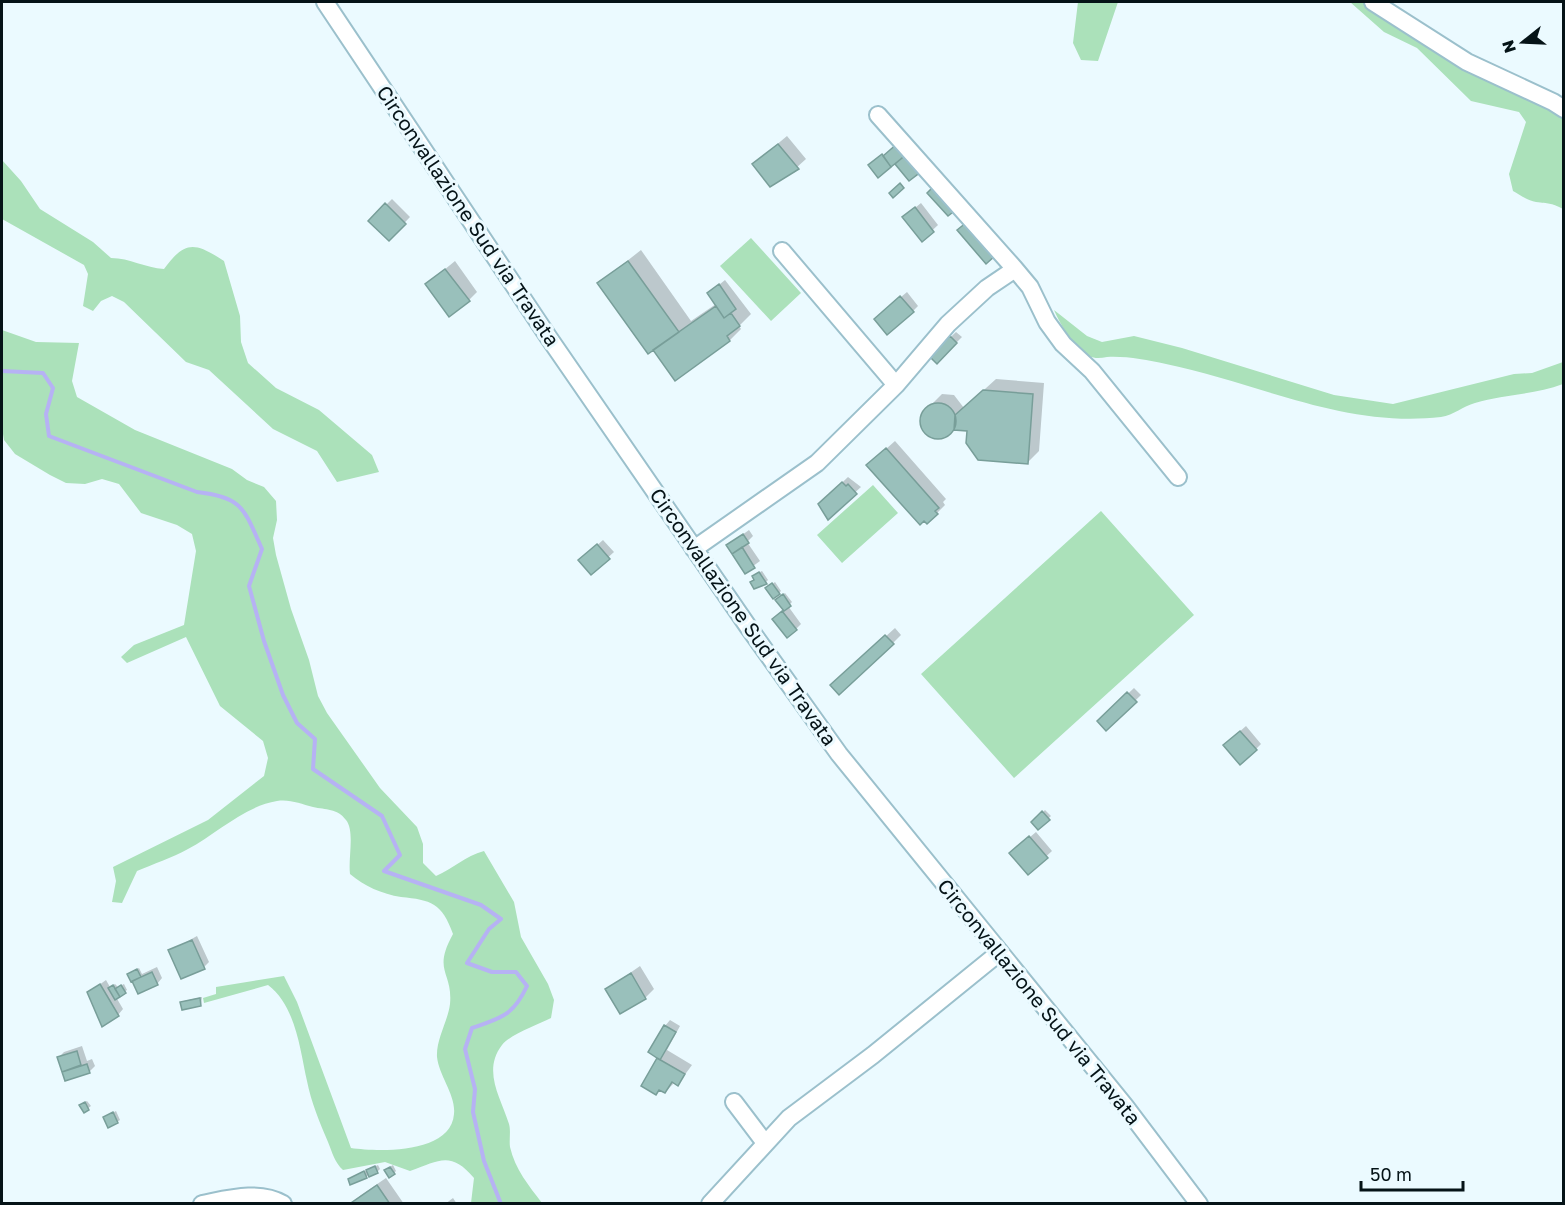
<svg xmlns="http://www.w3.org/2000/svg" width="1565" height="1205" viewBox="0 0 1565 1205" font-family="'Golos Text',sans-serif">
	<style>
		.green { fill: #abe1ba }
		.shadow { fill: #0003 }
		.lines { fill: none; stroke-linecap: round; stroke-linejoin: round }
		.stream { stroke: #b6b2f4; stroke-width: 4 }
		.building { fill: #99c0bb; stroke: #789e99; stroke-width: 1.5 }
		.minor-casing { stroke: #9bc0cc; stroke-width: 20 }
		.minor { stroke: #fff; stroke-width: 16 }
		.labels { text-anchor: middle; stroke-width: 6; stroke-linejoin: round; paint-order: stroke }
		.street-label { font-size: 20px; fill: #051317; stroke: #ebfaff }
	</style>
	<rect width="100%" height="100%" fill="#ebfaff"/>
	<path class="green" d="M1078 2H1118L1098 61 1081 60 1073 43Z
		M1350 2H1363L1533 97 1562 116 1563 209C1550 202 1549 204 1536 202 1528 201 1520 195 1513 191L1509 174 1526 122 1519 112 1471 101 1417 48 1384 32Z
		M2 160 21 181 40 209 93 242 111 258C130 258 145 268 164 269 185 240 195 242 224 261L240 316 241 342 248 363 276 388 319 410 372 455 379 472 337 482 317 451 273 429 209 370 186 362 124 302 112 296 101 301 93 311 83 306 88 274 84 265 2 219Z
		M751 238 801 293 771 321 720 266Z
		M1054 310 1087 336 1102 342 1134 336 1182 348 1334 395 1393 404 1514 374 1532 373 1563 362V384C1535 395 1504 394 1475 403 1463 406 1454 415 1441 417 1344 428 1258 383 1166 364 1146 360 1127 356 1107 357 1101 358 1095 359 1089 356 1074 347 1061 326 1054 310Z
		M2 330 36 342 79 343 72 381 77 397 135 430 232 469 247 480 264 487 276 501 277 520 273 538 276 555 291 609 309 660 318 696 327 713 380 788 417 827 423 844V863L436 876C453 869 465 856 484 851L514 902 521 937 548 984 554 1000 551 1018C539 1024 509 1035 502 1045 482 1071 501 1098 509 1124 511 1131 509 1140 510 1147 515 1169 529 1186 542 1203H471L474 1178C451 1151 440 1160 410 1171L385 1162 343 1170C335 1163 332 1152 328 1142 320 1123 311 1102 307 1081 300 1050 296 1006 268 985L204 1003 203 998 216 994V987L284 976 297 1002 351 1148C379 1152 451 1154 454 1114 456 1095 439 1076 437 1057 436 1039 448 1021 450 1004 453 971 432 972 453 934 442 903 431 900 401 897 382 894 364 886 350 874 348 858 355 831 346 820 337 808 326 810 313 807 301 804 290 799 277 801 245 806 216 834 188 849 172 858 153 864 137 871L122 903 112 902 116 881 113 867 208 820 264 776 268 758 263 741 220 706 186 637 127 663 121 657 134 645 184 625 196 551 192 534 177 525 141 513 119 484 102 479 85 484 66 483 50 475 15 454 4 440 2 428Z
		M873 485 898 513 842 563 817 535Z
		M1101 511 1194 615 1014 778 921 674Z"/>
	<path class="shadow" d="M787 136 806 159 786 177 763 156Z
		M392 199 410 217 389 239 370 221Z
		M921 203 938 225 922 240 910 212Z
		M641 250 691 321 716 304 709 293 725 280 751 314 739 326 741 329 730 340 654 348 599 283Z
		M455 261 477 292 469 300 427 284Z
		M907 292 918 306 913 311 881 314Z
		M956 332 962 337 937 362 931 356Z
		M996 379 1044 383 1039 451 1028 462 968 430 953 429 943 438 931 437 922 427 923 413 942 394 954 395 964 408Z
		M895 441 946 499 943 502 945 505 937 513 877 457Z
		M848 477 861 487 828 517 825 499Z
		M749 530 753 536 747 542 760 561 745 572 728 545Z
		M603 540 614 552 591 573 586 555Z
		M762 571 768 580 766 582 755 579 756 574Z
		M775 582 781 591 779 593 770 586Z
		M785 593 792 602 788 606 801 624 796 629 779 614 784 609 779 598Z
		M895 628 901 635 893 643 841 677Z
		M1134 688 1141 695 1106 729 1099 721Z
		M1246 726 1261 744 1256 749 1230 740Z
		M1045 810 1051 816 1038 828 1033 822Z
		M1036 832 1052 851 1028 873 1017 848Z
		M197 936 209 962 204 967 170 951Z
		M640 966 654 989 645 998 607 989Z
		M157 967 162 978 157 984 129 974 139 968 142 974Z
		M106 980 110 987 115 984 118 987 124 984 127 990 116 997 123 1009 118 1015 88 993Z
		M202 997 201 1005 181 1003 184 1001Z
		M670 1020 680 1026 667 1050 692 1065 678 1084 675 1082 665 1092 658 1059 665 1026Z
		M82 1046 87 1061 92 1059 95 1066 89 1072 66 1079 59 1057 64 1052Z
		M87 1101 91 1106 84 1111 83 1103Z
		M116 1111 120 1120 117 1122 105 1117Z
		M378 1165 380 1169 378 1171 351 1183 352 1177Z
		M393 1165 396 1171 394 1173 388 1168Z
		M386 1178 404 1204H350L361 1195Z
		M453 1198 457 1204H445Z"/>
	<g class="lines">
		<path class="stream" d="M2 371 43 373 53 388 46 414 49 436 197 492C243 497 244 509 262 549L249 586 264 641 283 695 297 723 315 739 313 769 382 816 400 855 384 871 481 905 501 919 489 929 467 963 492 972H516L527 986C513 1016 501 1018 472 1028L465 1049 475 1089 473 1112 484 1161 501 1204"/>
	</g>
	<path class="building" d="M899 142 908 153 891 167 883 156Z
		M778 144 799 169 770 187 752 164Z
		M908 153 922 171 909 181 895 164Z
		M882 154 891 167 878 178 868 165Z
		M900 183 904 188 893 198 889 193Z
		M935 185 957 209 948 216 927 193Z
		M385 203 406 224 389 241 368 221Z
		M915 207 934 232 922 242 902 217Z
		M967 222 996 255 986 264 957 230Z
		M628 261 679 332 648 354 597 283Z
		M445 269 470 301 449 317 425 284Z
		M719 284 736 309 724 318 707 293Z
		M900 296 914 312 887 335 874 319Z
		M716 306 724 318 731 313 740 326 727 336 730 341 675 381 653 350Z
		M950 336 957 343 937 364 929 356Z
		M983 390 1033 394 1028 464 978 460 966 443 967 431 954 430 955 415Z
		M920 421a18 18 0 1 1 36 0a18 18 0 1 1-36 0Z
		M886 448 939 508 935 511 938 514 927 524 924 521 920 525 866 465Z
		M842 482 846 486 848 484 857 494 828 520 818 504Z
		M743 534 749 543 732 554 726 545Z
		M597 544 610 559 591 575 578 560Z
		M742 547 755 568 745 574 732 554Z
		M759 572 767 584 754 589 750 582 754 580 752 576Z
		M772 583 780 594 773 599 765 588Z
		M783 594 791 606 784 611 775 600Z
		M782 611 797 630 787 638 772 619Z
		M885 635 894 644 839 695 830 685Z
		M1127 692 1137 702 1106 731 1097 721Z
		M1240 731 1257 750 1240 765 1223 745Z
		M1042 811 1050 820 1038 830 1031 822Z
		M1029 836 1048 858 1028 875 1009 853Z
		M192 940 205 969 181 979 168 950Z
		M137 969 141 977 131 982 127 974Z
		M152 972 158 985 138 994 132 981Z
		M631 973 646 999 620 1014 605 989Z
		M100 984 119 1016 102 1027 87 992Z
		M113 985 120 997 115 1000 108 988Z
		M121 985 126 993 120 997 115 989Z
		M200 998 201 1006 182 1010 180 1002Z
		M664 1025 676 1032 660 1060 648 1052Z
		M77 1051 81 1065 62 1072 57 1057Z
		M657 1058 685 1074 678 1086 672 1082 665 1093 659 1090 656 1095 641 1086Z
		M87 1064 90 1073 65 1081 62 1072Z
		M85 1102 89 1110 84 1113 79 1105Z
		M113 1112 118 1123 108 1128 103 1117Z
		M375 1166 378 1173 369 1177 366 1170Z
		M390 1167 395 1174 389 1178 384 1170Z
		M364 1171 367 1178 350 1185 348 1179Z
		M377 1185 390 1204H351V1203Z"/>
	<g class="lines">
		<g class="minor-casing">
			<path id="minor" d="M325 2 549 338 749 628 839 754 1125 1106 1199 1204
				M1373 2 1467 62 1553 102 1564 109
				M878 115 1015 269
				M782 251 896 385
				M694 549 817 463 896 385 948 324 987 288 1015 269 1030 287 1047 322 1063 344 1092 371 1178 477
				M734 1102 765 1143
				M202 1204C228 1199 259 1190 283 1204
				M710 1204 789 1118 873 1055 1000 952"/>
		</g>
		<use href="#minor" class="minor"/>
	</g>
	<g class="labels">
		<g class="street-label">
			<text transform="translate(468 216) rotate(56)" y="7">Circonvallazione Sud via Travata</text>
			<text transform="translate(743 617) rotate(55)" y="7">Circonvallazione Sud via Travata</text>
			<text transform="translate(1039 1002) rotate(51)" y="7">Circonvallazione Sud via Travata</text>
		</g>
	</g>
	<rect width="1565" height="1205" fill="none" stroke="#051317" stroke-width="6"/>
	<g transform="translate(1523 42) rotate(252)" stroke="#ebfaff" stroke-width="4.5" paint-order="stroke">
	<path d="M0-4.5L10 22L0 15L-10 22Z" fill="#051317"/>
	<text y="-9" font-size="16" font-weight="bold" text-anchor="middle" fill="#051317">N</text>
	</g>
	<path d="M1361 1181v9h102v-9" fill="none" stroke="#051317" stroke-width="3"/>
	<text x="1370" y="1181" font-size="18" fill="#051317" stroke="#ebfaff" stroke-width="4.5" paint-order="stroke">50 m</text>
</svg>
